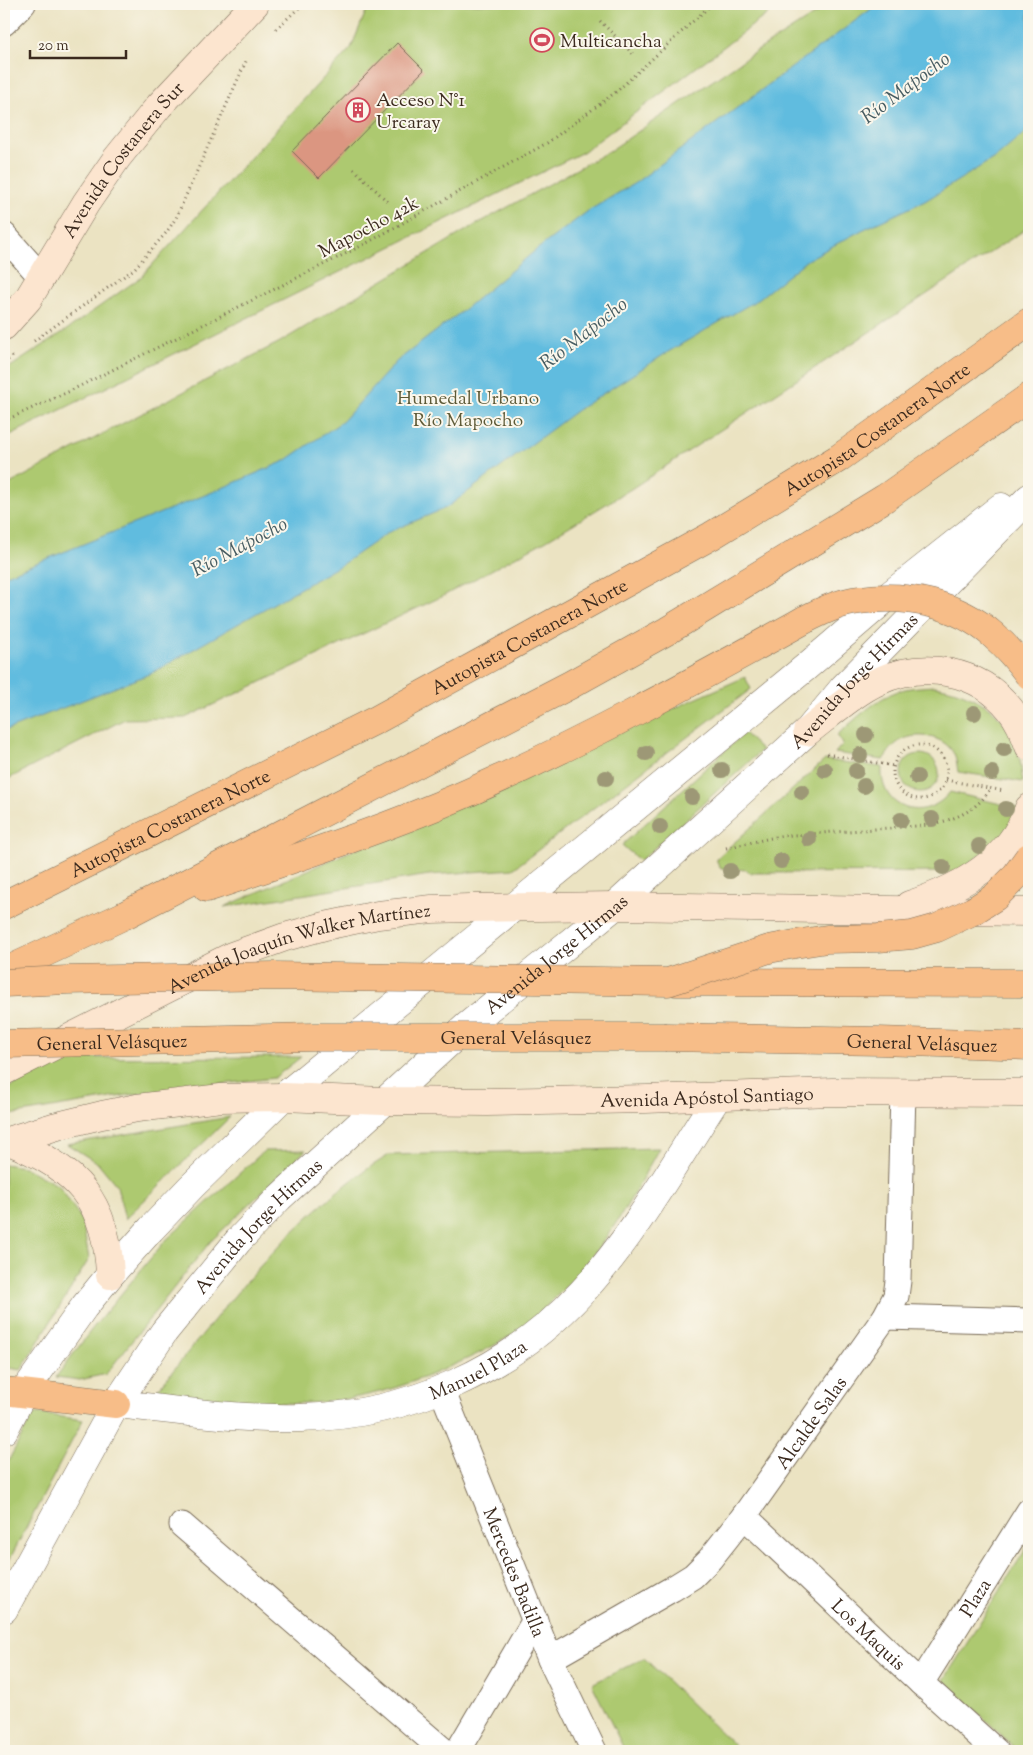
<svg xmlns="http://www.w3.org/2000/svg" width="1033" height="1755" viewBox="0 0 1033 1755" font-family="'Sorts Mill Goudy',serif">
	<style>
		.green { fill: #adc970; stroke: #747a47 }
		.water { fill: #61bcdf; stroke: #4e737e }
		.building { fill: #db9681 }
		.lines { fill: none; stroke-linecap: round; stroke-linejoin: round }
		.minor-casing { stroke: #796b57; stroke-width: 27 }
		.tertiary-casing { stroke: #796b57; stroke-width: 29 }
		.secondary-casing { stroke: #796b57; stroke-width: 29 }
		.motorway-casing { stroke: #796b57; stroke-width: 29 }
		.path { stroke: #796b57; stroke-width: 3; stroke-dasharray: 1 4; stroke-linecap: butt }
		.minor { stroke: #fff; stroke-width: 25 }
		.tertiary { stroke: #fff; stroke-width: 28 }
		.secondary { stroke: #fce5cf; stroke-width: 28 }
		.motorway { stroke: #f7bd88; stroke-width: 28 }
		.motorway-bridge-casing { stroke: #796b57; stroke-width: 29; stroke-linecap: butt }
		.motorway-bridge { stroke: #f7bd88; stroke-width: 28 }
		.tree { fill: #9d9876 }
		.labels { text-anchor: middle; stroke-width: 4; stroke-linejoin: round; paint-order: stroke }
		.poi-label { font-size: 19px; fill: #3b2a1e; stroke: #fbf7ec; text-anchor: start }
		.street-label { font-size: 19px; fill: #3b2a1e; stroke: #fbf7ec }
		.park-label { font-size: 19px; fill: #5d5a37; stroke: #fbf7ec }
		.water-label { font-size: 20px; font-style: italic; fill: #485d62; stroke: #fbf7ec }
	</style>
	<rect width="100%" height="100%" fill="#fbf7ec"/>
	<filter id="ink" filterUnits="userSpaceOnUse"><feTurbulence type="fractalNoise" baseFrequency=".02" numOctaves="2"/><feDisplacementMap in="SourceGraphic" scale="10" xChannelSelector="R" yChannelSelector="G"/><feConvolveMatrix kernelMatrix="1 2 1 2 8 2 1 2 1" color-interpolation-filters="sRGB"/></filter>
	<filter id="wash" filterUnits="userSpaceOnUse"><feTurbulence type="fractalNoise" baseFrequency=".0096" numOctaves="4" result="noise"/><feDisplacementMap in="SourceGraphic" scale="20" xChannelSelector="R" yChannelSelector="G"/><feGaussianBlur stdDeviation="1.12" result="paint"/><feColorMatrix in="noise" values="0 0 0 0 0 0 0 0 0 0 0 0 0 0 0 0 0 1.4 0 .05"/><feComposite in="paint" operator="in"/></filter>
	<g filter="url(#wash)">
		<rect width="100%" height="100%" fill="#ebe3c2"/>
		<path class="green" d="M369 4H781L583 152 4 438V371L65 331 141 277 351 48Z
			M831 4H1029V227L631 489 545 541 443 596 185 718 125 719 4 781V487L110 430 280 342 470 228 611 150 749 56Z
			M745 677 751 689 513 869 429 875 224 907Z
			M934 686C970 691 1009 712 1018 751 1021 761 1021 772 1023 782L958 772C957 767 957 761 955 756 947 737 919 731 902 740 893 744 889 752 883 760L835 753 843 744 837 735C855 720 875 699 898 691 910 687 922 687 934 686Z
			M744 733 762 750 640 861 622 845Z
			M901 773a19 19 0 1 1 38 0a19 19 0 1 1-38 0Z
			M825 760 882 767C879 810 925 824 950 792L1018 808 1002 840 956 872 750 873 747 870 720 868 716 859Z
			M301 1057 274 1078 128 1095 4 1116V1090L66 1058Z
			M230 1117 125 1219 117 1186 99 1164 67 1144Z
			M659 1148C646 1171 634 1195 620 1217 594 1257 562 1295 525 1325 499 1346 465 1360 435 1373 395 1390 349 1402 306 1403 255 1404 205 1398 154 1394 223 1310 295 1211 389 1155Z
			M306 1150 210 1242 106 1374 80 1380 56 1377 92 1329 165 1241 264 1151Z
			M4 1164 24 1167 59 1186 82 1220 89 1259 21 1370 4 1367Z
			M34 1413 83 1420 4 1570V1469Z
			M1029 1544V1751H1018L944 1680Z
			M644 1658 740 1751H625L592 1684Z"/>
		<path class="water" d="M878 4H1029V129L999 155 925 201 862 230 807 260 757 300 668 352 579 409 446 508 389 532 341 565 152 673 4 731V576L215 491 285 461 343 421 397 361 461 312 536 250 588 211 635 183Z"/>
		<g id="blocks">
			<path class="building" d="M397 43 424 70 319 178 292 151Z"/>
		</g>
	</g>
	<g filter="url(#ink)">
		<use href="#blocks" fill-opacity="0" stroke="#796b57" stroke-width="1"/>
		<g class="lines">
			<g class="minor-casing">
				<g id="minor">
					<path d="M4 23 23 4"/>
					<path d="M4 235 42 278"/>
					<path d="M885 1317 1029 1321"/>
					<path id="s1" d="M442 1390 550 1659 594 1751"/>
					<path id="s2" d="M744 1516 921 1683 996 1751"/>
					<path d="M182 1525 444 1751"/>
					<path id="s3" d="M550 1659 672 1589 693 1576 710 1559 744 1516 885 1317 896 1296 898 1281 903 1092"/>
					<path id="s4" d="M921 1683 1029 1511"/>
					<path d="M458 1751 535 1620"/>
				</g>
			</g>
			<g class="tertiary-casing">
				<g id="tertiary">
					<path id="s5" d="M116 1404C177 1410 240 1420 301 1418 408 1415 510 1371 583 1291 636 1233 675 1162 718 1096"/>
					<path d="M4 1430 22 1395 84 1307 110 1275 151 1229 191 1187 283 1097 806 667 891 594 1001 507"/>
					<path id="s6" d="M4 1609 116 1404 164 1332 238 1241 279 1198 467 1026 615 906 807 732 844 687 1029 498"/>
				</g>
			</g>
			<g class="secondary-casing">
				<g id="secondary">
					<path id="s7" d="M4 326 28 299 86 203 117 158 159 106 255 4"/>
					<path d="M807 732C828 716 856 691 879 681 923 661 978 669 1010 709 1019 720 1024 732 1029 746"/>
					<path d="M909 905C960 888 1010 862 1029 808"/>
					<path id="s8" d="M4 1071 232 956 285 937 325 926 378 915 432 909 470 908 615 906 1029 912"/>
					<path d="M9 1141C76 1168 107 1201 110 1275"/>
					<path id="s9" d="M4 1142 57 1126 102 1115 137 1108 221 1098 283 1097 383 1101 487 1102 646 1099 832 1092 1029 1093"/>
				</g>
			</g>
			<g class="motorway-casing">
				<g id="motorway">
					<path d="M207 888C293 859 380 831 463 795 581 744 694 681 806 619"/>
					<path id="s10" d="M4 905 378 719 711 536 839 458 1029 322"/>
					<path d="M4 972 123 916 570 685 667 631 885 498 1029 397"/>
					<path d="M676 982 1029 983"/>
					<path id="s11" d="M667 1037 879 1041 1029 1046"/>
					<path d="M4 1391 116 1404"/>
				</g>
			</g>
			<path class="path" d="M600 21 633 54
				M276 29 303 4
				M354 169 388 202
				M34 341 134 269 166 233 176 218 247 59
				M4 363 13 356
				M4 421 70 391 365 244 547 143 616 92 712 4
				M893 772a27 27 0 1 1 54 0a27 27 0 1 1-54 0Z
				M827 754 894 766
				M946 780 1004 791
				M726 848 780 836 930 825C955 819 977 811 990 789"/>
			<use href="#minor" class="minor"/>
			<use href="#tertiary" class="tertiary"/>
			<use href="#secondary" class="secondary"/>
			<use href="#motorway" class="motorway"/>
			<g class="motorway-bridge-casing">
				<g id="motorway-bridge">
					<path d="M806 619C824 610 841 602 860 600 906 593 958 604 993 635 1007 647 1018 660 1029 675"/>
					<path d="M4 983 67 980 274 976 668 982 769 949 795 944 827 939 878 938 912 935 937 928 973 911 995 897 1014 878 1029 857"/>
					<path id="s12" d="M4 1044 314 1037H667"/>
				</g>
			</g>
			<use href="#motorway-bridge" class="motorway-bridge"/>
		</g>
		<g class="tree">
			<circle cx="974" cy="713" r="8"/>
			<circle cx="866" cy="735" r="8"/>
			<circle cx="1004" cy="749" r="8"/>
			<circle cx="646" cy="753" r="8"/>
			<circle cx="860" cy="755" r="8"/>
			<circle cx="722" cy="770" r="8"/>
			<circle cx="825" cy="770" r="8"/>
			<circle cx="856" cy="771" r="8"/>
			<circle cx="992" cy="773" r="8"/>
			<circle cx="917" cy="777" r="8"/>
			<circle cx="606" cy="778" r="8"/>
			<circle cx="864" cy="786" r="8"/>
			<circle cx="802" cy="792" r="8"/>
			<circle cx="692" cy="797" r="8"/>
			<circle cx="1006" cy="809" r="8"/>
			<circle cx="932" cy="819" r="8"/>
			<circle cx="901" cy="820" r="8"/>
			<circle cx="660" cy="827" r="8"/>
			<circle cx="809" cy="839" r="8"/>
			<circle cx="979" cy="846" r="8"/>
			<circle cx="781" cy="861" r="8"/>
			<circle cx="943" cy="867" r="8"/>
			<circle cx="730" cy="871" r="8"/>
		</g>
	</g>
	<defs>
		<g id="stadium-ring" transform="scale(1.25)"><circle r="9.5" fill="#fbf7ec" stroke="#d1495b" stroke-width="1.5"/><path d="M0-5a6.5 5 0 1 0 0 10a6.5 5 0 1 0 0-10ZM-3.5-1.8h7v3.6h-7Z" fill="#d1495b"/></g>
		<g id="building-ring" transform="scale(1.25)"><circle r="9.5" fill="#fbf7ec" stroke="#d1495b" stroke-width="1.5"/><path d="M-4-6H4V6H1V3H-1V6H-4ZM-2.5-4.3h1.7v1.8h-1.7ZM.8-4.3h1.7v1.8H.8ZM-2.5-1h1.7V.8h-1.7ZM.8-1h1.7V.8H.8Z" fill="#d1495b"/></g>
	</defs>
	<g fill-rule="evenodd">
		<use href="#stadium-ring" x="542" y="40"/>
		<use href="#building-ring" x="358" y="110"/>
	</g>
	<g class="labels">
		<g class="poi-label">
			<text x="560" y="47">Multicancha</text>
			<text x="376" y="106">Acceso N°1<tspan x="376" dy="22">Urcaray</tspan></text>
		</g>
		<g class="street-label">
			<text dy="7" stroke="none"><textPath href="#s7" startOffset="205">Avenida Costanera Sur</textPath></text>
			<text transform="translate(368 226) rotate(-28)" y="7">Mapocho 42k</text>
			<text dy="7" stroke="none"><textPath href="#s10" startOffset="995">Autopista Costanera Norte</textPath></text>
			<text dy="7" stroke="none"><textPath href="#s10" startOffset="590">Autopista Costanera Norte</textPath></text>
			<text dy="7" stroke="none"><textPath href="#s6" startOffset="1271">Avenida Jorge Hirmas</textPath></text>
			<text dy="7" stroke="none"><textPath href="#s10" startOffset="185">Autopista Costanera Norte</textPath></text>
			<text dy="7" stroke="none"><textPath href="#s8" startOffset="322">Avenida Joaquín Walker Martínez</textPath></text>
			<text dy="7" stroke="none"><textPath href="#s6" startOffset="866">Avenida Jorge Hirmas</textPath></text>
			<text dy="7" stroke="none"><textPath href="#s12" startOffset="512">General Velásquez</textPath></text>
			<text dy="7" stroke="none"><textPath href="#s12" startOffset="108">General Velásquez</textPath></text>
			<text dy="7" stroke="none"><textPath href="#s11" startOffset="255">General Velásquez</textPath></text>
			<text dy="7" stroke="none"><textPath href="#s9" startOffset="708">Avenida Apóstol Santiago</textPath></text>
			<text dy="7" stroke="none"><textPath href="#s6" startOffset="462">Avenida Jorge Hirmas</textPath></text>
			<text dy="7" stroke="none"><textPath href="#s5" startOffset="371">Manuel Plaza</textPath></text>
			<text dy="7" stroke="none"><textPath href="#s3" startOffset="359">Alcalde Salas</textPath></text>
			<text dy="7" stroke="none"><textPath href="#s1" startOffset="196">Mercedes Badilla</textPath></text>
			<text dy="7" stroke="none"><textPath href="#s4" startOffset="101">Plaza</textPath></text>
			<text dy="7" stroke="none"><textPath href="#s2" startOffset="172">Los Maquis</textPath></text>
		</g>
		<g class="park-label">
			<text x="468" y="404">Humedal Urbano<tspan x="468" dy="22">Río Mapocho</tspan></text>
		</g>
		<g class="water-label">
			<text transform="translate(905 87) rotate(-37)" y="7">Río Mapocho</text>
			<text transform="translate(583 333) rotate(-38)" y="7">Río Mapocho</text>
			<text transform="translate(239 546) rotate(-28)" y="7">Río Mapocho</text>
		</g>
	</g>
	<rect width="1033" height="1755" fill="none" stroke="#fbf7ec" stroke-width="20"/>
	<path d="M30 50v8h96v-8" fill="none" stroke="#3b2a1e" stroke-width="2.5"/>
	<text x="38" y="50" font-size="15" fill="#3b2a1e" stroke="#fbf7ec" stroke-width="4" paint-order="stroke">20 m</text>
</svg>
